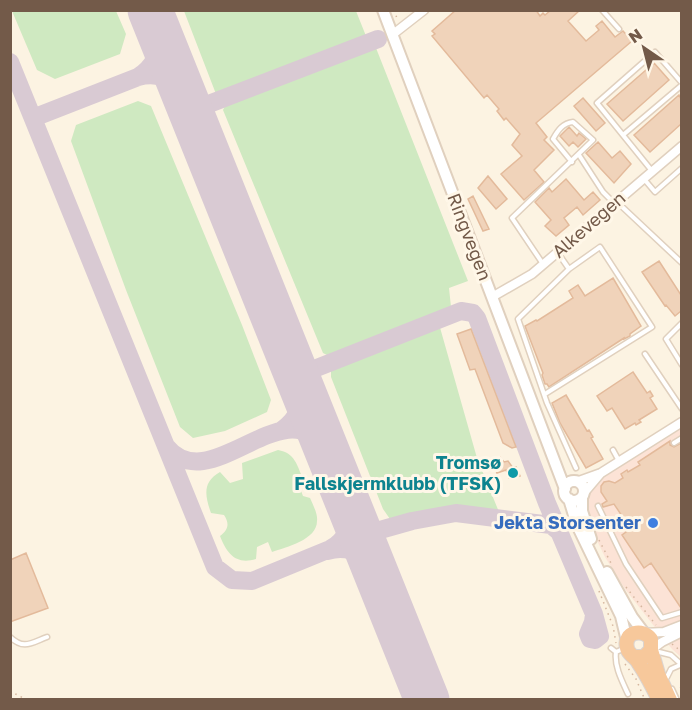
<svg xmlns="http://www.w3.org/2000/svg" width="692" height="710" viewBox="0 0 692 710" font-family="'Golos Text',sans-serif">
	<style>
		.commercial { fill: #fce3d6 }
		.green { fill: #cfe9c1 }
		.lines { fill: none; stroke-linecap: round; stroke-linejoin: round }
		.taxiway { stroke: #d9cad3; stroke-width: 18 }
		.runway { stroke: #d9cad3; stroke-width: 45 }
		.building { fill: #f0d3ba; stroke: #e3ba9b; stroke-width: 1.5 }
		.service-casing { stroke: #e0d0be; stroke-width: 7 }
		.minor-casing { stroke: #e0d0be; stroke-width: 11 }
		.tertiary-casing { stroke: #e0d0be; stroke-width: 14 }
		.trunk-casing { stroke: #dbd4d0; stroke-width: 16 }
		.path { stroke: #d5b69e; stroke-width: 1.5; stroke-dasharray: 1.5 4.5; stroke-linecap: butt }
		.service { stroke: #fff; stroke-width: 4 }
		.minor { stroke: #fff; stroke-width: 8 }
		.tertiary { stroke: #fff; stroke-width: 10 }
		.trunk { stroke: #f7c89b; stroke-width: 14 }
		.culture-dot { fill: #0f9aa8; stroke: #fff7e8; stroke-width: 2 }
		.shop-dot { fill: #3f7fe0; stroke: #fff7e8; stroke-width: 2 }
		.labels { text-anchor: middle; stroke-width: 6; stroke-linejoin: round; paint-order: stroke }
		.street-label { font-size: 18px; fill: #735a49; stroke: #fff7e8 }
		.culture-label { font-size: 18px; font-weight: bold; fill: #0d838f; stroke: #fff7e8; text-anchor: end }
		.shop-label { font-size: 18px; font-weight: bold; fill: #366cbe; stroke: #fff7e8; text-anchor: end }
	</style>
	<rect width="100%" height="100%" fill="#fcf3e2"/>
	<path class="commercial" d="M681 429V657L672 649 625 589 605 557 589 524 585 506 589 492 602 476Z"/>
	<path class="green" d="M12 11H116L126 34 120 54 55 79 37 70Z
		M184 11H356L366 36 216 94Z
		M376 48 468 281 449 288 451 307 329 356 323 353 223 110 227 102Z
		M138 101 151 106 242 325 271 400 267 412 225 431 193 438 180 427 126 290 71 141 76 125Z
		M439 324 477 458 499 512 455 507 440 509 396 520 390 519 383 509 331 377V370L336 365Z
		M278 450C295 453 297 465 303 479L298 483 303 496 310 498C313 505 318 514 317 521 317 540 286 547 272 552L268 542 257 547 256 559C236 565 227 554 220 536 228 530 230 524 224 515L211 513C205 496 202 482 220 472L230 483 243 479 242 463Z"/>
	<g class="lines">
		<path class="taxiway" d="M10 62 215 567 232 580 252 581 330 549C347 540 351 526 350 507
			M138 77C154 66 160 54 159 34
			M185 99 195 106 201 107 378 39
			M33 118 138 77C158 72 170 78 183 94
			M289 357 298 366 314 369 461 311 473 313 477 318 547 503 594 614 600 636 595 640 590 639 588 634 593 622 594 614
			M282 430C298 418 303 406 301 386
			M166 446C210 501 283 387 325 448
			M354 518 362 528 373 532 412 521 456 513 551 525 558 531
			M327 551C348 545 364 552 375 571"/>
		<path class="runway" d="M150 10 427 700"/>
	</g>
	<path class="building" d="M456 10H536L540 16 543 13 545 15 551 10H580L568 21 586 41 599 30 596 26 602 21 615 37 623 31 632 41 536 123 547 137 544 140 554 150 534 170 544 182 524 200 501 174 522 156 512 145 520 134 506 118 504 120 497 111 499 109 487 95 484 98 432 36 435 34 432 31Z
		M654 63 669 80 623 121 607 104Z
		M679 95 681 99V124L650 152 634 135Z
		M583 98 605 123 596 131 574 106Z
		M569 127 577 136 579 133 586 139 578 147 573 142 569 146 560 136Z
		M598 142 612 158 620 151 631 164 614 183 586 153Z
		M488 176 507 199 496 209 478 188Z
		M566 179 584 200 593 192 600 200 583 215 577 207 564 218 569 225 556 236 545 226 551 220 535 202 549 188 552 192Z
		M473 196 489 229 483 231 468 199Z
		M659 261 681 295V311L675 316 666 305 665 306 642 272Z
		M613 278 641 326 630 334V336L624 339V338L549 387 547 384H545L542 375 543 373 525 326 536 320 537 321 573 298 569 291 578 285 585 296Z
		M471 329 516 447 512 448 503 443 475 369 470 370 457 334Z
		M633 372 647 393 650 391 653 396 650 398 657 409 639 420 641 422 636 425 635 423 625 429 612 408 607 411 597 396Z
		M566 395 587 431 589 430 593 437 591 438 603 459 586 468 560 423 552 403Z
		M670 441V445L674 447 681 443V608L651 563 644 568 622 535 626 532 623 526 626 522 614 504 603 507 602 504 607 501 601 492V486L604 482 609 481 615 483 623 478 621 474 627 470 628 472 640 465 638 462Z
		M500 457 504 462 508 461 513 468 516 467 520 476 509 478 506 470 497 473 492 461Z
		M26 553 48 608 10 622V560Z"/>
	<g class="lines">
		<g class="service-casing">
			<path id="service" d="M602 10 619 29
				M623 135 682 85
				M579 155 603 192 614 203
				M652 171 597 103 655 52 682 83
				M644 179 655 192 682 168
				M617 202 682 263
				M558 253 569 269 518 319 547 403 576 468
				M543 264 512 218 593 140 573 122C563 123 558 130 553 139L572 162
				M682 323 666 339 682 365
				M645 354 682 409
				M545 394 652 327 600 247 569 269
				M674 443 682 438
				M613 450 619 461
				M598 506 626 564 662 618 682 612
				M10 637C24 650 31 643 47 637
				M611 648 616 652
				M623 649 616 652C614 666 622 681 628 694
				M655 651 671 655 682 665
				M667 677 671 669 680 665
				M672 689 677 700"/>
		</g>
		<g class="minor-casing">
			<path id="minor" d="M392 35 424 10
				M492 297 532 274 682 146
				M576 482 601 473 682 422
				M584 493 601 473
				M644 633 664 632 682 625
				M651 650 662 642 682 632"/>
		</g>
		<g class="tertiary-casing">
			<path id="tertiary" d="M383 10 565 489
				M564 491a10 10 0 1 1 20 0a10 10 0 1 1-20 0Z
				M582 497V511L591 539
				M569 499 577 525 621 616 627 641
				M607 572 632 617 644 633"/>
		</g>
		<g class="trunk-casing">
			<path id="trunk" d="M651 650 658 674 670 700
				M634 657H644L651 650V639C643 628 623 631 627 648 628 654 635 657 638 662 646 674 653 687 659 700"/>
		</g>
		<path class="path" d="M394 10 398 21
			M599 540 612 565
			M626 587 656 625
			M599 591 613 626 616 643
			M672 644 682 652
			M625 664 636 679 645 700
			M680 688 682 687
			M10 691 27 700"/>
		<use href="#service" class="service"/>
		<use href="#minor" class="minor"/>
		<use href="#tertiary" class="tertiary"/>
		<use href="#trunk" class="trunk"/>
	</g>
	<circle class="culture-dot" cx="513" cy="473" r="6"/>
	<circle class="shop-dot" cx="653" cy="523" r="6"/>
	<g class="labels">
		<g class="street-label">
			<text transform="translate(589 225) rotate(-41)" y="6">Alkevegen</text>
			<text transform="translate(469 237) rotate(69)" y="6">Ringvegen</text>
		</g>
		<g class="culture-label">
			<text x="501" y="469">Tromsø<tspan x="501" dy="21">Fallskjermklubb (TFSK)</tspan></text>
		</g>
		<g class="shop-label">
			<text x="641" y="529">Jekta Storsenter</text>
		</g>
	</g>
	<rect width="692" height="710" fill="none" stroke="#735a49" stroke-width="24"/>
	<g transform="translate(644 48) rotate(325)" stroke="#fff7e8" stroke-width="4.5" paint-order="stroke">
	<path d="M0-4.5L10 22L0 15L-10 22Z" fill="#735a49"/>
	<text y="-9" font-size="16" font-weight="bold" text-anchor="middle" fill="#735a49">N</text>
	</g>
</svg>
